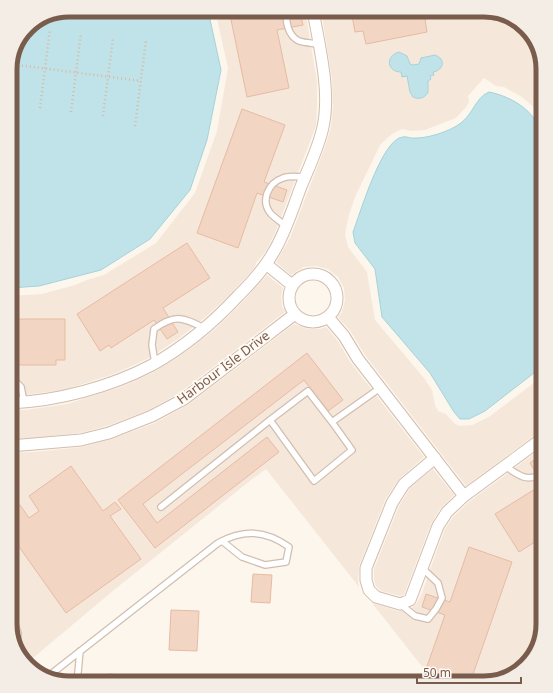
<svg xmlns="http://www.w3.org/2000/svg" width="553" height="693" viewBox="0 0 553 693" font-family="'Noto Sans',sans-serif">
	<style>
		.residential { fill: #f5e8da }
		.water { fill: #bfe3e8; stroke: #a5d3da }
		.building { fill: #f3d5c3; stroke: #e6bba3 }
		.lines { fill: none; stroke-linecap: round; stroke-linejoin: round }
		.service-casing { stroke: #d1beb0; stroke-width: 8 }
		.minor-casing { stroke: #d1beb0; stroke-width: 13 }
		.path { stroke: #d9b8a5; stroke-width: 2.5; stroke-dasharray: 1 3; stroke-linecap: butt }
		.service { stroke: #fff; stroke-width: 5.5 }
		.minor { stroke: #fff; stroke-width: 11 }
		.labels { text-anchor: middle; stroke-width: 4; stroke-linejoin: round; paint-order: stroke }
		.street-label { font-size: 13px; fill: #7a5c4d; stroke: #fffaf3 }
		.rim { fill: none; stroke: #7a5c4d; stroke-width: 5 }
	</style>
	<rect width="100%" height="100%" fill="#fdf6ec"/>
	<path class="residential" d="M215 10H305L317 81V106L316 126 275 233 266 251 255 264 256 265 252 271 226 299 202 320 178 339 149 358 114 374 64 390 24 395 10 396V296L42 294 75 285 87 280 104 275 156 243 195 193 217 131 228 68Z
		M321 10H487L534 38 543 69V119L539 112 522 97 504 87 496 86 484 78 468 96 469 102 466 107 456 118 425 130 412 131 402 129 392 134 380 145 356 195 349 214 345 234 348 247 367 272 375 320 424 378 432 390 435 405 438 411 446 414 455 424 460 426 472 425 489 417 543 376V429L466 486 365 355 351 332 338 317 342 312 345 300 344 288 338 277 328 269 316 266 303 267 291 275 276 262 290 238 325 147 331 127 333 105 332 79Z
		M267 275 283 288 281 296 282 306 285 312 179 393 149 410 107 426 80 433 33 438 10 439V410H25L67 404 121 387 156 371 188 350 214 330 237 308Z
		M294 324 308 329H320L326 327 337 340 351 363 424 457 399 479 385 500 359 566 358 580 359 587 266 469 251 480 114 590 27 663 20 657 10 624V453L34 452 82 447 112 439 155 423 189 404Z
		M543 447V624L537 650 517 673 484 683H435L372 603 398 611H404L413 607 417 603 422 593 437 550 445 529 453 517 470 501Z
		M433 469 454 495 440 509 431 524 404 595 400 596 381 591 376 586 374 579V569L399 506 410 488Z"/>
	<path class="water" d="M69 10H208L221 70 207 140 190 190 150 239 101 270 39 286 10 288V65L30 25Z
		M399 52 407 56 410 64 413 65 419 64 421 58 435 55C446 59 444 70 433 72L434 75 430 76 431 79 428 81V92C425 98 419 100 413 97L410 92 407 76 402 77 401 72C387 72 385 56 399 52Z
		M489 92C505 95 523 104 533 117 537 123 540 131 543 138V366L485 411 469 419H460L454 412 430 373 382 317 375 269 355 243 353 232C360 214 382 138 403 137 405 136 409 138 412 138 426 139 449 132 461 123 473 114 476 97 489 92Z"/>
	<path class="building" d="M229 10H276L277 17 300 12 303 25 277 30 289 88 247 97Z
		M351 10H430L431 18 425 19 427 32 366 44 363 31 355 32Z
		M242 109 285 125 264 182 287 190 283 202 257 193 238 248 197 233Z
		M187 243 210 278 163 308 178 332 167 339 154 320 111 348 109 345 100 351 77 314Z
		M10 319H65V360H56V365H10Z
		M307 353 343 400 328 411 304 380 143 504 157 523 267 437 279 452 155 548 118 500Z
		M541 455 543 459V480L541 481 530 463Z
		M71 466 103 511 115 502 121 509 110 516 141 559 66 613 10 534V513L20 505 29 518 39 511 29 496Z
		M543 484V537L519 552 495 514Z
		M469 547 512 562 470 683H457L425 672 445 615 422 607 426 594 450 602Z
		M253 574 272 575 270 603 251 602Z
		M171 610 199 611 197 651 169 650Z
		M108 674 154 677 153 683H108Z"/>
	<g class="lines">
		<g class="service-casing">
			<path id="service" d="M287 10C285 21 288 36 299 41 305 43 312 43 318 44
				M286 226C281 222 275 218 271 214 260 201 268 183 283 178 289 175 298 177 305 177
				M155 363 152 345 154 329C175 314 182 317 204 328
				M10 376 21 387 24 402
				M270 420 308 391 332 422
				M505 466C519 476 526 482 543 474
				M161 507 270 420 314 481 352 450 332 422 380 388
				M400 604 415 616 428 619 436 609 442 598 438 583 422 568
				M10 611 18 633 17 646
				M46 678 218 543C244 529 265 530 289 547L286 562 265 565 242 557 222 541
				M77 683 80 651"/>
		</g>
		<g class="minor-casing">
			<path id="minor" d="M266 264 292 285
				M289 298a24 24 0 1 1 48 0a24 24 0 1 1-48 0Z
				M328 317 344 336 358 359 464 496
				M10 403C58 401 110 387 152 365 184 347 214 322 239 295 252 282 264 269 273 253 286 232 293 207 302 184 310 165 319 146 323 127 331 91 319 46 313 10
				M10 446 81 440 109 433 152 416 184 399 295 314
				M435 458 404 484 392 503 366 568V580L369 590 376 597 400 604 410 600 438 526 447 512 464 496 543 438"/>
		</g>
		<path class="path" d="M10 64 141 81
			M10 92 14 65
			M40 108 50 29
			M71 112 81 33
			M103 116 113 38
			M135 126 146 40"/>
		<use href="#service" class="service"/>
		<use href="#minor" class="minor"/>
	</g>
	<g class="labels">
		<g class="street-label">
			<text transform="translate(223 367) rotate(-37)" y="5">Harbour Isle Drive</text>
		</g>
	</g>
	<path d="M0 0H553V693H0ZM69 17H484A52 52 0 0 1 536 69V624A52 52 0 0 1 484 676H69A52 52 0 0 1 17 624V69A52 52 0 0 1 69 17Z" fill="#f4ede6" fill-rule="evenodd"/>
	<path class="rim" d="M69 17H484A52 52 0 0 1 536 69V624A52 52 0 0 1 484 676H69A52 52 0 0 1 17 624V69A52 52 0 0 1 69 17Z"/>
	<path d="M417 677v6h104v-6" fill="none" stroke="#7a5c4d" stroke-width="2"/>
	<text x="423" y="677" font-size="12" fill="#7a5c4d" stroke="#fffaf3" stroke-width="3" paint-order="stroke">50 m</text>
</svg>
